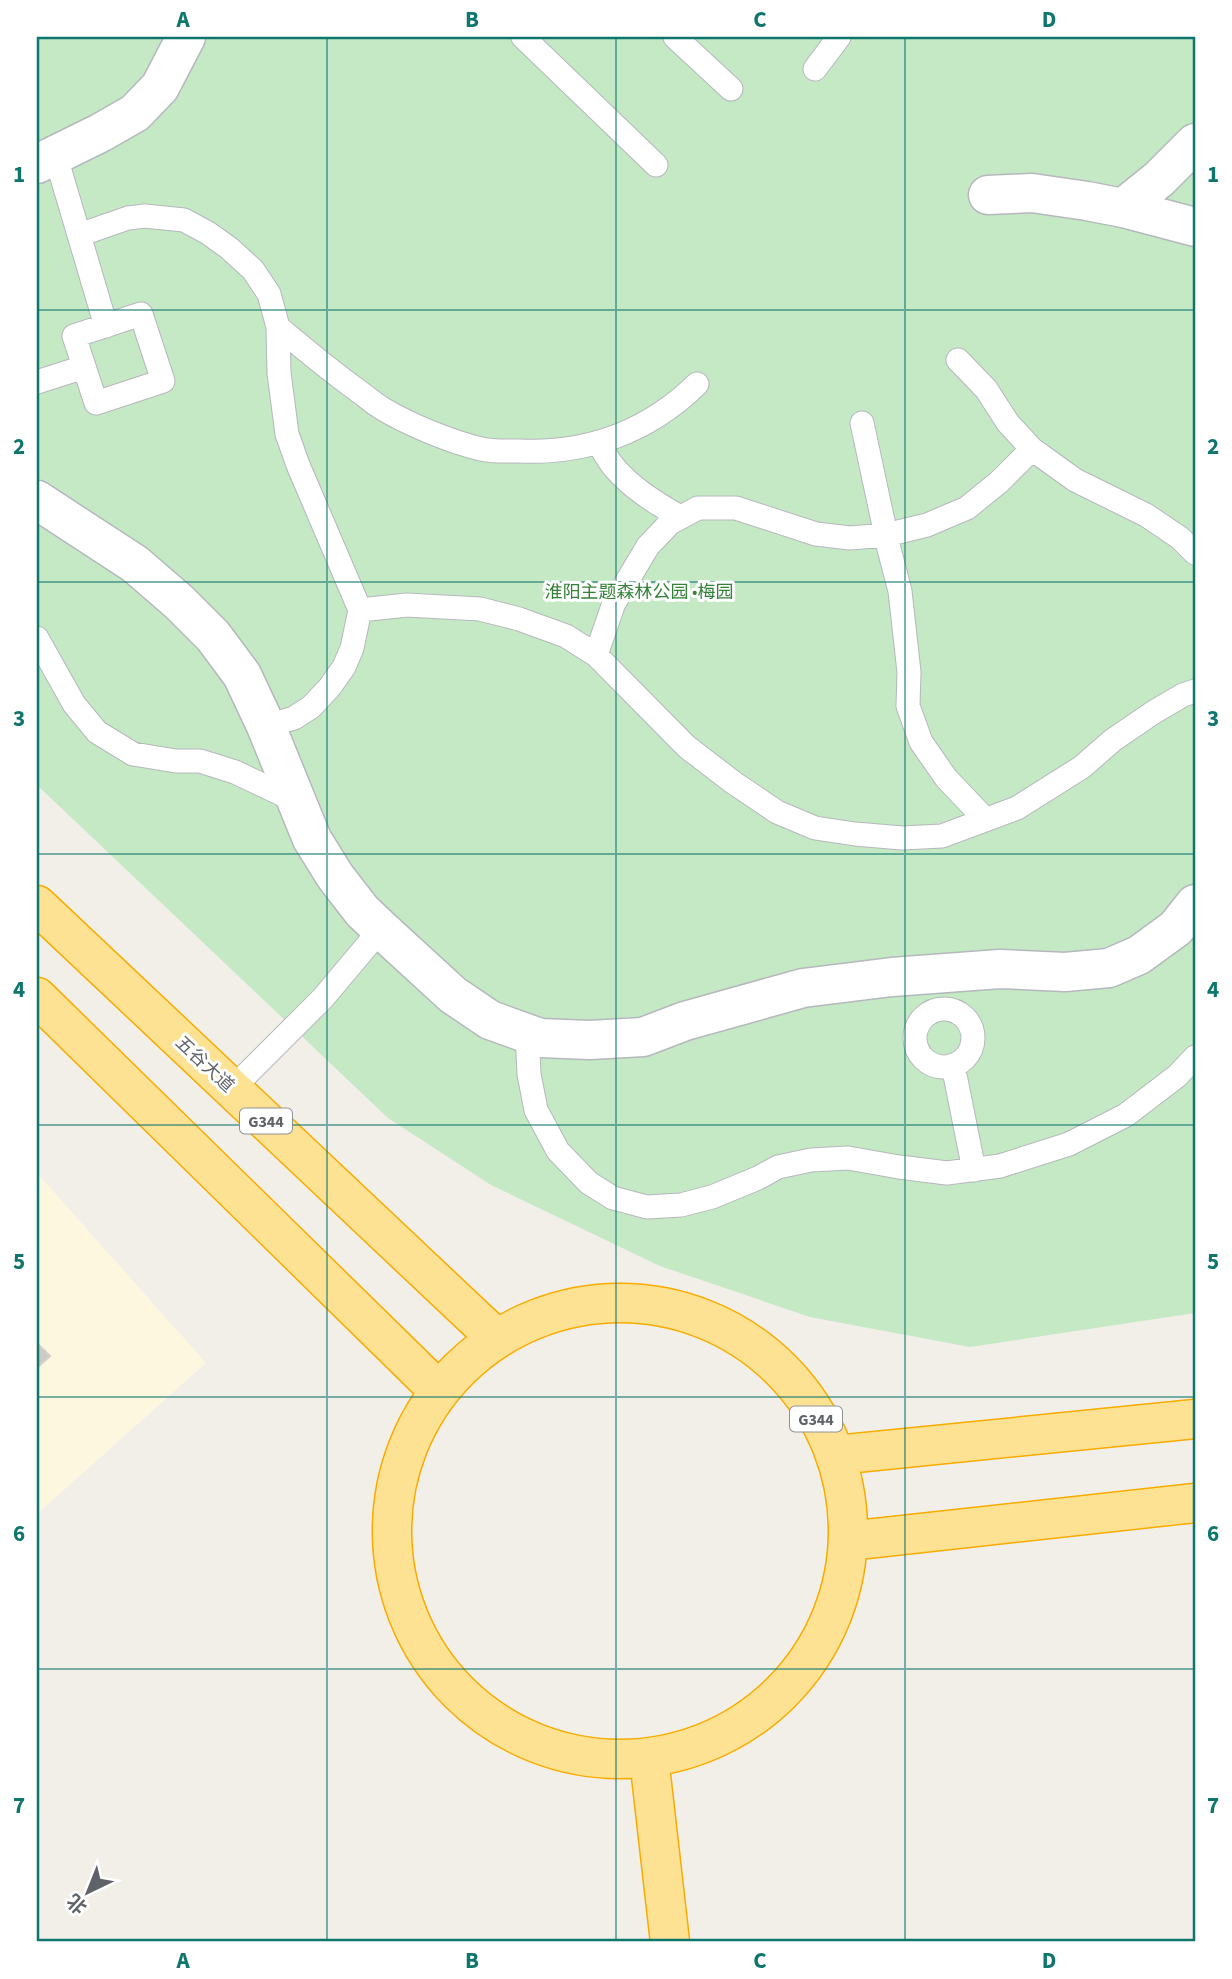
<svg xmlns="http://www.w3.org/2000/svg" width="1232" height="1979" viewBox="0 0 1232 1979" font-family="'Source Sans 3','Noto Sans SC',sans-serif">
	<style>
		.commercial { fill: #fef7e0 }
		.green { fill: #c5e8c5 }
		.building { fill: #cccac5; stroke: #d6d1c6; stroke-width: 2 }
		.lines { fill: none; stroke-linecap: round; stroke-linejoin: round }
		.lane-casing { stroke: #b5b8bc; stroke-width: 25 }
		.street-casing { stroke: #b5b8bc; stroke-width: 41 }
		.highway-casing { stroke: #f9ab00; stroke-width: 41 }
		.lane { stroke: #fff; stroke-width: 23 }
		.street { stroke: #fff; stroke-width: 38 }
		.highway { stroke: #fde293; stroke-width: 38 }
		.grid { fill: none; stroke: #0f766e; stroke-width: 2; stroke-opacity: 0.55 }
		.labels { text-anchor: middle; stroke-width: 6; stroke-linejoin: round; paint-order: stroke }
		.shield { fill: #fff; stroke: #8f9295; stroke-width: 2 }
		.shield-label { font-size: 16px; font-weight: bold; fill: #5f6368 }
		.park-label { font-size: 18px; fill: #348238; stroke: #fff }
		.street-label { font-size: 18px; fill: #5f6368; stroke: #fff }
		.neatline { fill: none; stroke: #0f766e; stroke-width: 2.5 }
		.grid-label { font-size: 23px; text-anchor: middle; font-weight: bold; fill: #0f766e }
	</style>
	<rect width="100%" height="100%" fill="#f1efe8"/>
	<path class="commercial" d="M37 1173 206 1363 37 1514Z"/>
	<path class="green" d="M37 37H1195V1313L970 1347 810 1317 660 1266 491 1185 388 1118 37 785Z"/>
	<path class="building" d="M37 1343 50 1356 37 1368Z"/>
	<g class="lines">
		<g class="lane-casing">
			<path id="lane" d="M523 37 656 165
				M675 37 731 89
				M815 69 839 37
				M55 154 106 326
				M79 235 128 218 145 216 184 220 208 233 229 248 253 270 269 294 278 327 279 373 287 434 298 465 360 610 352 648 344 667 329 688 311 707 294 718 266 726
				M141 314 163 381 96 403 74 336Z
				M278 327C303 348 327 368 353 387 363 394 373 403 383 409 410 425 451 442 481 449 493 452 507 451 519 451 587 454 648 432 697 384
				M958 360 986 389 1008 423 1032 449 1075 480 1146 515 1180 538 1195 553
				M37 382 84 367
				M862 423 889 549 900 591 909 672 908 706 921 742 946 778 985 819
				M598 442C603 450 607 459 613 466 631 488 656 503 680 517
				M360 610 407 605 480 609 519 619 566 636 596 655 687 747 734 783 777 812 815 828 855 834 902 838 942 836 1017 808 1082 767 1113 740 1154 712 1183 695 1195 691
				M37 638 74 704 97 732 133 754 176 761H200L235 772 296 801
				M596 655 614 603 648 546 670 523 698 508H736L816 534 850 538 886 535 927 525 967 508 999 482 1032 449
				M915 1038a29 29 0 1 1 58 0a29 29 0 1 1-58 0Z
				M527 1033 529 1074 536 1110 558 1151 589 1183 613 1198 647 1207 681 1205 712 1197 758 1178 778 1167 811 1160 848 1158 899 1167 947 1173 1000 1166 1069 1144 1126 1115 1177 1076 1195 1057
				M953 1065 974 1170
				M232 1089 323 998 381 929"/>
		</g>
		<g class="street-casing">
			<path id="street" d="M37 164 100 133 135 113 160 87 186 37
				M988 195 1032 193 1087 201 1123 208 1195 227
				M1123 208 1159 179 1195 143
				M37 500 135 564 179 602 213 636 242 675 266 726 312 839 335 876 362 911 381 929 453 995 490 1020 540 1038 590 1040 643 1037 685 1021 803 988 892 977 1000 969 1065 972 1109 968 1139 955 1176 928 1195 904"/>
		</g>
		<g class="highway-casing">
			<path id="highway" d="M37 905 495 1337
				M37 997 438 1390
				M392 1531a228 228 0 1 1 456 0a228 228 0 1 1-456 0Z
				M836 1455 1195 1419
				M848 1541 1195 1503
				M649 1758 670 1942"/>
		</g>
		<use href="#lane" class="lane"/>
		<use href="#street" class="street"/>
		<use href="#highway" class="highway"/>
	</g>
	<path class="grid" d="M327 37V1942M616 37V1942M905 37V1942M37 310H1195M37 582H1195M37 854H1195M37 1125H1195M37 1397H1195M37 1669H1195"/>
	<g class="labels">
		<g class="shield">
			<rect x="240" y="1108.5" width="52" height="25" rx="5"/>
			<rect x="790" y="1406.5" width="52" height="25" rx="5"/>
		</g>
		<g class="shield-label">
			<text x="266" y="1127">G344</text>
			<text x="816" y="1425">G344</text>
		</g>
		<g class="park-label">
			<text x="639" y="598">淮阳主题森林公园 •梅园</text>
		</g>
		<g class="street-label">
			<text transform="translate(205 1064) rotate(43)" y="6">五谷大道</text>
		</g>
	</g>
	<rect width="1232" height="1979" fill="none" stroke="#ffffff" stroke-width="77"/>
	<g transform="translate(88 1892) rotate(223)" stroke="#ffffff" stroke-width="5" paint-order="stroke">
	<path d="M0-5L12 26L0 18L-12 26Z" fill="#5f6368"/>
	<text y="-10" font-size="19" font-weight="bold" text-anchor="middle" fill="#5f6368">北</text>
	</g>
	<rect x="38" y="38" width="1156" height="1902" class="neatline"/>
	<g class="grid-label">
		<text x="183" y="27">A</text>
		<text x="472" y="27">B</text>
		<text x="760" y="27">C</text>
		<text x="1049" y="27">D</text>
		<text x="19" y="182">1</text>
		<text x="1213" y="182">1</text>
		<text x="19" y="454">2</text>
		<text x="1213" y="454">2</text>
		<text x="19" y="726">3</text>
		<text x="1213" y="726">3</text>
		<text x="19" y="997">4</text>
		<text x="1213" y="997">4</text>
		<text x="19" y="1269">5</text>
		<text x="1213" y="1269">5</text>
		<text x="19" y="1541">6</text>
		<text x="1213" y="1541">6</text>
		<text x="19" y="1813">7</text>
		<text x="1213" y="1813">7</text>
		<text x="183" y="1968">A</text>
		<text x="472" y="1968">B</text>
		<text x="760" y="1968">C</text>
		<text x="1049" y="1968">D</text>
	</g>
</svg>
